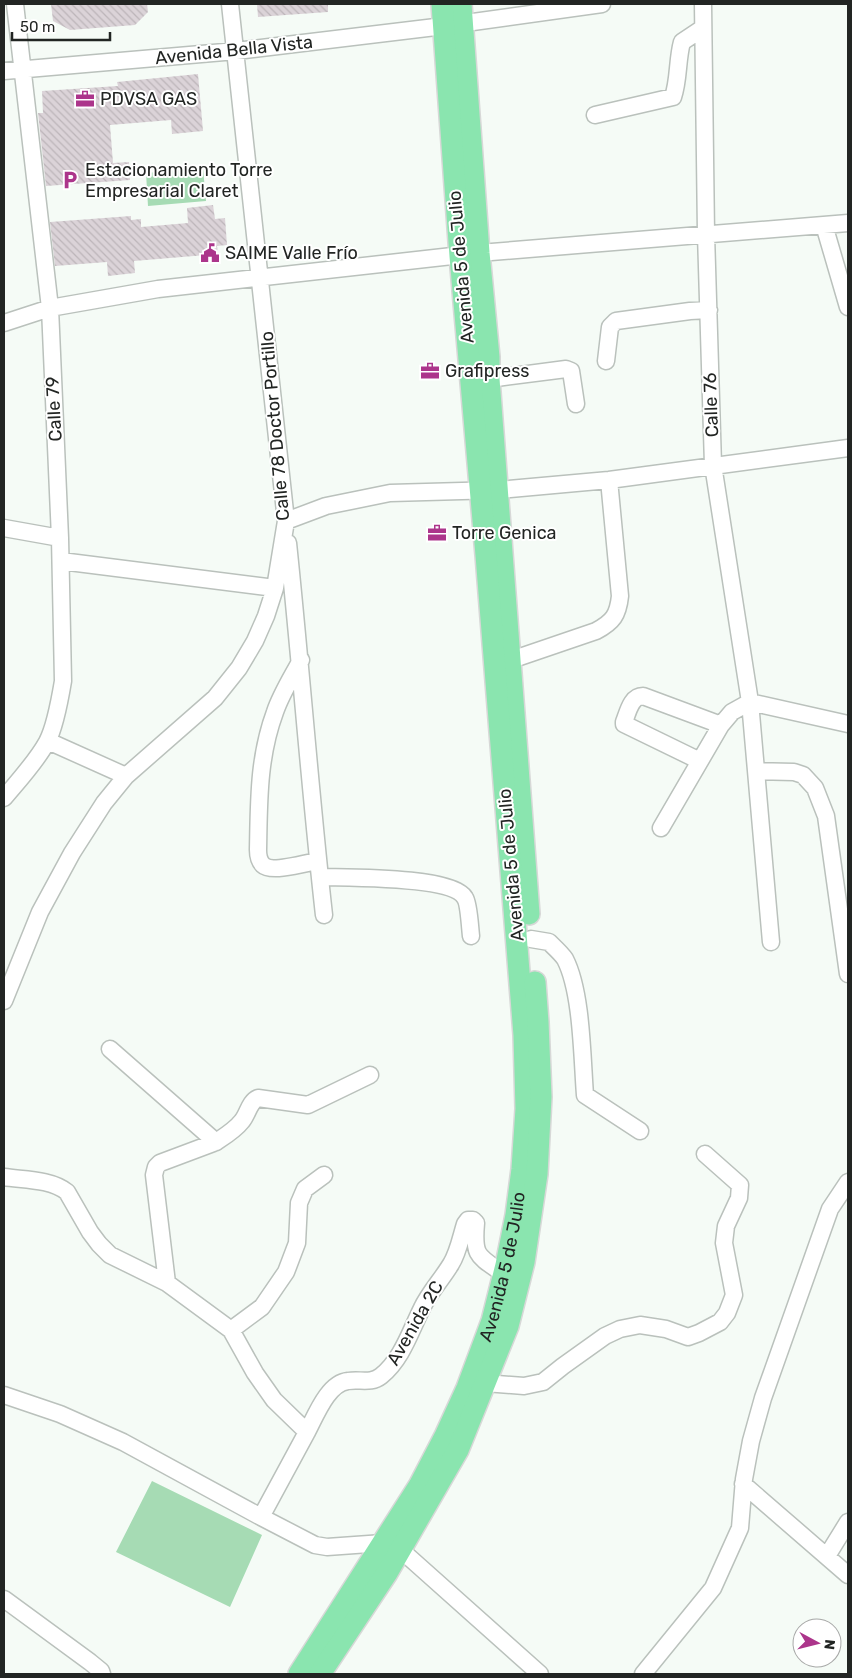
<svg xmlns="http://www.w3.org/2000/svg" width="852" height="1678" viewBox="0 0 852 1678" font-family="Rubik,sans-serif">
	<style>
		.pitch { fill: #a6dbb4 }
		.building { fill: url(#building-back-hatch) }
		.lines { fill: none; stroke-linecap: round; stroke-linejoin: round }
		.minor-casing { stroke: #bac1bc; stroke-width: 19 }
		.major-casing { stroke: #d7d8d7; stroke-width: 24 }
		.minor { stroke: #fff; stroke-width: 16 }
		.major { stroke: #8ae5af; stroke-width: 21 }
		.labels { text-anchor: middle; stroke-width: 4; stroke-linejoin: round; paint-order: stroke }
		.street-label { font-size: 18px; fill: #222523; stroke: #fff }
		.poi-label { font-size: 18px; fill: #222523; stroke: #fff; text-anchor: start }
	</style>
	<defs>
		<pattern id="building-back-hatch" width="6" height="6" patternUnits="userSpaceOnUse" patternTransform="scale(1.25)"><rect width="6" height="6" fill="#dbd3d8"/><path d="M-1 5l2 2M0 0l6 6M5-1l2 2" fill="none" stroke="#bcb5b9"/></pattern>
	</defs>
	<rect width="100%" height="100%" fill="#f5fbf6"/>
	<path class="pitch" d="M203 168 206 201 148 206 146 173Z
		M152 1481 262 1535 230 1607 116 1552Z"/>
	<path class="building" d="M51 4H147L148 12 135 25 70 30 53 21Z
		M257 4H328V12L258 17Z
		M198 74 203 131 172 134 171 120 110 125 113 163 129 162 130 180 46 186 38 113H43L42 91 118 86 117 82Z
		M213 205 215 219 225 218 227 245 217 246 218 254 134 261 135 273 108 276 107 262 55 266 50 222 131 216V220L141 219V227L188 223 187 208Z"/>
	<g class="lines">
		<g class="minor-casing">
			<path id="minor" d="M703 4 706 234 713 465 750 702 848 724
				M4 71 236 51 444 26 602 4
				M595 115 673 97C679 80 677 60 682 42L703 28
				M824 225 848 307
				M4 323 50 308 158 289 479 253 848 223
				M606 361 610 327 616 321 690 311 709 310
				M489 379 566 369 571 371 576 404
				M286 521 326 506 390 493 498 490 609 480 848 448
				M4 528 60 538
				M288 543C301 667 310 791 324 915
				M61 561 275 588
				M301 660C292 677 281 694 275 712 258 758 259 802 258 850 258 856 259 861 263 865 271 873 306 863 317 861
				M511 660 596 631C613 622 618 615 620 596L609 480
				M48 741 126 776
				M700 761 624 724V722C628 712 631 696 643 696L721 725
				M756 771 794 772 803 775 815 788 826 816 848 974
				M4 798C19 780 36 762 47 742 55 727 60 699 63 681L60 538 50 308 15 4
				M661 828 721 725 732 712 750 702 771 942
				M320 877C345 878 453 876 465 898 469 904 470 928 471 936
				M531 939 549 942C554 947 561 953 565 959 582 992 582 1057 585 1095L640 1131
				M4 1001 40 912 72 853 104 803 126 776 215 698 239 668 255 641 266 616 275 588 286 521 230 4
				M110 1049 216 1142 160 1163 156 1167 154 1175 167 1283
				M216 1142C225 1136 235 1130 242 1121 248 1114 249 1102 258 1098L308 1105 370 1075
				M4 1177C24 1180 51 1179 67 1192L90 1232 99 1244 110 1255 167 1283 231 1330 255 1373 274 1400 307 1432C316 1415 328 1383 348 1381 360 1379 371 1384 381 1376 402 1359 410 1332 422 1308 429 1293 442 1279 451 1264 458 1253 461 1237 465 1224L468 1220H473L476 1223C473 1257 478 1256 504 1274
				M231 1330 262 1307 286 1272 297 1243 299 1203 305 1189 324 1175
				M485 1383 524 1386 543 1382 563 1366 605 1336 620 1329 640 1325 666 1329 688 1337 699 1333 720 1322 727 1313 734 1295 724 1243 726 1226 739 1198 740 1185 705 1154
				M4 1395 60 1414 123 1442 261 1517
				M307 1432 261 1517 315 1545 327 1547 383 1543 401 1550 540 1674
				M743 1484 848 1575
				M827 1556 848 1522
				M4 1599 90 1662 101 1671 102 1674
				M643 1674 713 1588 740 1528 744 1479 751 1441 763 1398 830 1209 848 1182"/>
		</g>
		<g class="major-casing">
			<g id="major">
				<path d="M461 4 479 253 489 357V379L529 914"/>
				<path id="s1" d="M299 1674 419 1486 445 1436 467 1388 492 1321 506 1265 516 1215 522 1169 526 1109 524 1035 486 555 460 256 442 4"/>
				<path d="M320 1674 387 1573 458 1450 508 1326 524 1262 537 1174 541 1097 538 1022 535 982"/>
			</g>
		</g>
		<use href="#minor" class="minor"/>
		<use href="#major" class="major"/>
	</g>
	<defs>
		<g id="office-bare" transform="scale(1.5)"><path d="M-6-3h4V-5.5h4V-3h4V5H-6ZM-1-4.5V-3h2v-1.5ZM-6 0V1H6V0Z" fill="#ac358b" stroke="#fff" stroke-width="2.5" paint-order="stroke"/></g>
		<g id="parking-bare" transform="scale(1.5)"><path d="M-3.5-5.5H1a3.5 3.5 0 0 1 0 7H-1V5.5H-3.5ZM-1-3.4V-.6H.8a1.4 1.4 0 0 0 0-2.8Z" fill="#ac358b" stroke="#fff" stroke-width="2.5" paint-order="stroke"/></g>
		<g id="civic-bare" transform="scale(1.5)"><path d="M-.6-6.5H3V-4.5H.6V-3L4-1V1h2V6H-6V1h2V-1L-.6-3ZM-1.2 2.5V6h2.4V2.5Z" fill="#ac358b" stroke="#fff" stroke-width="2.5" paint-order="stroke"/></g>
	</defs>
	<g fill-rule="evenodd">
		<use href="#office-bare" x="85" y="99"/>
		<use href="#parking-bare" x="70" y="180"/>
		<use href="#civic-bare" x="210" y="253"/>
		<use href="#office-bare" x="430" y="371"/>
		<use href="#office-bare" x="437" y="533"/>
	</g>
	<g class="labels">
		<g class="street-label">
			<text transform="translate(234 50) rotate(-6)" y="6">Avenida Bella Vista</text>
			<text transform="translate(461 267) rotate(-95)" y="6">Avenida 5 de Julio</text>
			<text transform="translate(711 405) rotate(-92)" y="6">Calle 76</text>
			<text transform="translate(54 409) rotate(-93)" y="6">Calle 79</text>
			<text transform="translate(275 426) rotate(-95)" y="6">Calle 78 Doctor Portillo</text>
			<text transform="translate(511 865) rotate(-95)" y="6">Avenida 5 de Julio</text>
			<text dy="6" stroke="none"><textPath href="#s1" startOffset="459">Avenida 5 de Julio</textPath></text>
			<text transform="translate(415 1323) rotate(-60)" y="6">Avenida 2C</text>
		</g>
		<g class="poi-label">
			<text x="100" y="105">PDVSA GAS</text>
			<text x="85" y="176">Estacionamiento Torre<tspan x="85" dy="21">Empresarial Claret</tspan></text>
			<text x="225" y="259">SAIME Valle Frío</text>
			<text x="445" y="377">Grafipress</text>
			<text x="452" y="539">Torre Genica</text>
		</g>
	</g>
	<rect width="852" height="1678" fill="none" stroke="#222523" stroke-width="10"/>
	<g transform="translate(817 1643) rotate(97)"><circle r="24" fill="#ffffff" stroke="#a7a8a7"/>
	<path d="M0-4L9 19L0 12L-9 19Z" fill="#ac358b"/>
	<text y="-8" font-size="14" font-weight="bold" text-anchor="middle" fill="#222523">N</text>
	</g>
	<path d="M12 32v8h98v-8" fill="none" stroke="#222523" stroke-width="2.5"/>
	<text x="20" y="32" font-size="15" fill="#222523" stroke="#ffffff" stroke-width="4" paint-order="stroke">50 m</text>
</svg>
